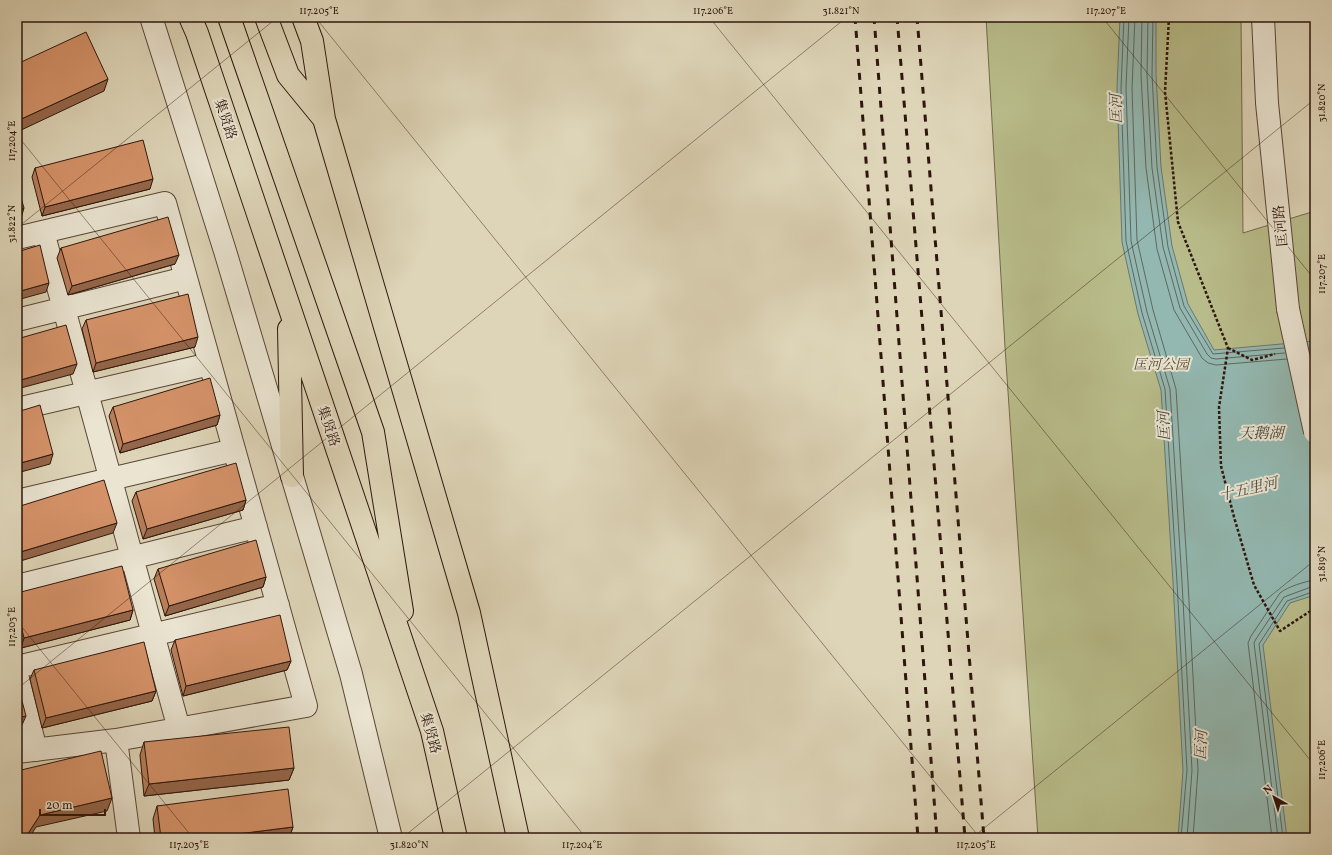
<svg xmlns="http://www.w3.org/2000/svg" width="1332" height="855" viewBox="0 0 1332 855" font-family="Vollkorn,'Noto Serif SC',serif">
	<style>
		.green { fill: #b8bc8a; stroke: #73694b }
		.water { fill: #93b8b1; stroke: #6b776f }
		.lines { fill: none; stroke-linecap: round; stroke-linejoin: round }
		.shore { stroke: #60675e; stroke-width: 1 }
		.minor-casing { stroke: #5a4637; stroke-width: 24 }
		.highway-casing { stroke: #2e160c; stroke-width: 24 }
		.path { stroke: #2e160c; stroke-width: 2.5; stroke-dasharray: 3 2; stroke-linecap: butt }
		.minor { stroke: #eae4d1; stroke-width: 22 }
		.highway { stroke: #ded5b8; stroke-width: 22 }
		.rail { stroke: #2e160c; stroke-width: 3; stroke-dasharray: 7 7; stroke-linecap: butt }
		.minor-bridge-casing { stroke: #5a4637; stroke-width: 24; stroke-linecap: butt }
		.minor-bridge { stroke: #eae4d1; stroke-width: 22 }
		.wall { fill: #b77e5a; stroke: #2e160c }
		.shaded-wall { fill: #95664a; stroke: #2e160c }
		.building { fill: #d59269; stroke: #2e160c }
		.ticks { fill: none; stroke: #2e160c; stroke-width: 1; stroke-opacity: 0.45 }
		.labels { text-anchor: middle; stroke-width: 4; stroke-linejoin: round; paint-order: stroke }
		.street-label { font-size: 14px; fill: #2e160c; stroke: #eae4d1 }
		.park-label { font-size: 14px; font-style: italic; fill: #574832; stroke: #eae4d1 }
		.water-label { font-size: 15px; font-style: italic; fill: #4c473e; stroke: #eae4d1 }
		.neatline { fill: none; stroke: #2e160c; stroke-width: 1.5 }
		.ticks-label { font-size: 10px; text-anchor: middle; fill: #2e160c }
	</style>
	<rect width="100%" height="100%" fill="#ded5b8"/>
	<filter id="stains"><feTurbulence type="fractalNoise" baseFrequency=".005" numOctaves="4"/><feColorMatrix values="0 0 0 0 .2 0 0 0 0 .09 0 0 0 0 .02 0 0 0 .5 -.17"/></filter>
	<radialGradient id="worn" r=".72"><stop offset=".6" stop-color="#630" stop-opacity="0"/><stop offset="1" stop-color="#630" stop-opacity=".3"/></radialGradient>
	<path class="green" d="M986 17H1241L1243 233 1315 211V838H1038L1005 347Z"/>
	<path class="water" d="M1120 17H1156V74L1161 167 1172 246 1188 304 1214 350 1315 341V595L1290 603 1263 645 1287 838H1178L1183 771 1173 582 1161 390 1138 314 1122 242 1117 88Z"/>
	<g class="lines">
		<path class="shore" d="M1124 17 1121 88 1126 241 1142 313 1165 389 1177 582 1187 770 1181 838
			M1129 17 1126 88 1131 241 1147 312 1170 389 1182 582 1192 770 1187 838
			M1135 17 1132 88 1137 240 1153 310 1176 389 1188 582 1198 770 1193 838
			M1142 17 1141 75 1146 168 1157 249 1174 310 1202 358 1208 363 1216 365 1287 359
			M1148 17 1147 75 1152 168 1163 247 1180 308 1207 354 1211 358 1216 359 1285 353
			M1153 17 1152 75 1157 167 1168 247 1184 306 1213 354 1284 348
			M1272 838 1248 643 1251 636 1280 593C1287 587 1306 581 1315 580
			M1278 838 1254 643 1256 639 1284 597 1311 587 1315 586
			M1283 838 1259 644 1287 601 1315 591"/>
		<g class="minor-casing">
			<path id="minor" d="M151 17 225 251 351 674 391 838
				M1263 17 1267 103 1288 309
				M43 232 179 729
				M17 238 165 203 306 706 116 740 17 752
				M17 320 186 278
				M17 409 210 364
				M17 501 234 450
				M17 586 256 527
				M17 667 278 605
				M17 675 36 750
				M116 740 129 838"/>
		</g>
		<g class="highway-casing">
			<path id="highway" d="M190 17 197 33 432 731 456 838
				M229 17 373 432 402 611
				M266 17 288 75 324 119
				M303 17 312 41 324 119 469 613 518 838
				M289 329 292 476"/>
		</g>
		<path class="path" d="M1169 17 1165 92 1178 222 1228 348 1219 407 1221 466 1234 517 1254 585 1280 631 1309 612 1315 609
			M1228 348 1252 360 1275 354"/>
		<use href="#minor" class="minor"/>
		<use href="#highway" class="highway"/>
		<path class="rail" d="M855 17 918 838
			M874 17 937 838
			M897 17 965 838
			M917 17 984 838"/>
		<g class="minor-bridge-casing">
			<path id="minor-bridge" d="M1288 309 1315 432"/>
		</g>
		<use href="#minor-bridge" class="minor-bridge"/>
	</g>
	<path class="wall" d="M35 168 150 189 42 216 32 177Z
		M61 248 175 264 68 295 57 258Z
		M86 320 195 347 93 372 82 329Z
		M113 407 220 415 217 425 120 453 109 416Z
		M136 492 246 500 243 510 143 539 132 501Z
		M158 569 266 577 263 587 165 616 154 579Z
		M17 593 133 610 130 620 21 648 17 633Z
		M175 640 291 661 287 670 183 696 171 650Z
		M34 670 156 691 152 701 42 728 30 679Z
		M144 742 294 768 289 780 144 796 140 755Z
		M157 806 293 827 289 838H155L153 819Z"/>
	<path class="shaded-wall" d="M108 79 104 91 17 132V121Z
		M153 179 150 189 42 216 45 207Z
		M24 208 21 218 17 219V210Z
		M179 255 175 264 68 295 72 286Z
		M49 283 46 292 17 300V292Z
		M198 337 195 347 93 372 96 363Z
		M77 364 73 374 17 389V381Z
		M220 415 217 425 120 453 123 444Z
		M53 454 50 464 17 473V464Z
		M246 500 243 510 143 539 147 529Z
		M117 523 113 533 17 562V553Z
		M266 577 263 587 165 616 169 606Z
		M133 610 130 620 21 648 24 638Z
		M291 661 287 670 183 696 186 686Z
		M156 691 152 701 42 728 46 718Z
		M26 716 22 725 17 727V718Z
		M294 768 289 780 144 796 149 784Z
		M112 798 107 811 36 827 29 838H26L27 835 40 815Z
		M293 827 289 838H206Z"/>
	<path class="building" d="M86 32 108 79 17 121V64Z
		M143 140 153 179 45 207 35 168Z
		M17 184 24 208 17 210Z
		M168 217 179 255 72 286 61 248Z
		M40 245 49 283 17 292V252Z
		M188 294 198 337 96 363 86 320Z
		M66 325 77 364 17 381V339Z
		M210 378 220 415 123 444 113 407Z
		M40 405 53 454 17 464V412Z
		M236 463 246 500 147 529 136 492Z
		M104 480 117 523 17 553V507Z
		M256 540 266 577 169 606 158 569Z
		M122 566 133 610 24 638 17 609V593Z
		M280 615 291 661 186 686 175 640Z
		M144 642 156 691 46 718 34 670Z
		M17 682 26 716 17 718Z
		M289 727 294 768 149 784 144 742Z
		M101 751 112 798 40 815 27 835 28 838H17V771Z
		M288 789 293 827 206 838H161L157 806Z"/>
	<path class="ticks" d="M315 17 980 838M709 17 1315 766M1102 17 1315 280M17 135 586 838M17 228 278 17M17 621 193 838M17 689 847 17M402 838 1315 99M972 838 1315 560"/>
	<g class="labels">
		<g class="street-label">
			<text transform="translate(226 119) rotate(71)" y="5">集贤路</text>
			<text transform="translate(1280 226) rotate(-96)" y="5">匡河路</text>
			<text transform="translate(329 426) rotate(71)" y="5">集贤路</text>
			<text transform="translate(431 733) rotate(74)" y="5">集贤路</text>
		</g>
		<g class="park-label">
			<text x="1161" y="369">匡河公园</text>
		</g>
		<g class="water-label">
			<text transform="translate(1116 109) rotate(-92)" y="5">匡河</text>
			<text transform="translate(1164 426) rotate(-93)" y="5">匡河</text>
			<text x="1261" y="438">天鹅湖</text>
			<text transform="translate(1248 489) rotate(-13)" y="5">十五里河</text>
			<text transform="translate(1201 745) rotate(-88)" y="5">匡河</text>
		</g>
	</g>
	<rect width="1332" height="855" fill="none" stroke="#ded5b8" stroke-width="44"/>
	<g transform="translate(1274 797) rotate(321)" stroke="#eae4d1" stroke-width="3" paint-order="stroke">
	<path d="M0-3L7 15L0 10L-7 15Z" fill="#2e160c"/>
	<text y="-6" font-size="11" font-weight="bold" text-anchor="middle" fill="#2e160c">N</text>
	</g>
	<path d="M40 809v6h65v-6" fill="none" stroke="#2e160c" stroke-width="2"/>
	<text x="46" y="809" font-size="12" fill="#2e160c" stroke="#eae4d1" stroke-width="3" paint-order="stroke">20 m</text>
	<rect x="22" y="22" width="1288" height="811" class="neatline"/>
	<g class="ticks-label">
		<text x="319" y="14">117.205°E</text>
		<text x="713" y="14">117.206°E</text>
		<text x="841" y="14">31.821°N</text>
		<text x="1106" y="14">117.207°E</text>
		<text transform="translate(1321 103) rotate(-90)" y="4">31.820°N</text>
		<text transform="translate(11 141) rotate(-90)" y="4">117.204°E</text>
		<text transform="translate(11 224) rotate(-90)" y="4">31.822°N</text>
		<text transform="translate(1321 274) rotate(-90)" y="4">117.207°E</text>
		<text transform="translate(1321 564) rotate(-90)" y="4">31.819°N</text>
		<text transform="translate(11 627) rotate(-90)" y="4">117.203°E</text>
		<text transform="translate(1321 760) rotate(-90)" y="4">117.206°E</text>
		<text x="189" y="848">117.203°E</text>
		<text x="409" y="848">31.820°N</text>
		<text x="582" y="848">117.204°E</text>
		<text x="976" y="848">117.205°E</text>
	</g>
	<rect width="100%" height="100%" filter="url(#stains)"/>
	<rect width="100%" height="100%" fill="url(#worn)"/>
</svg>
